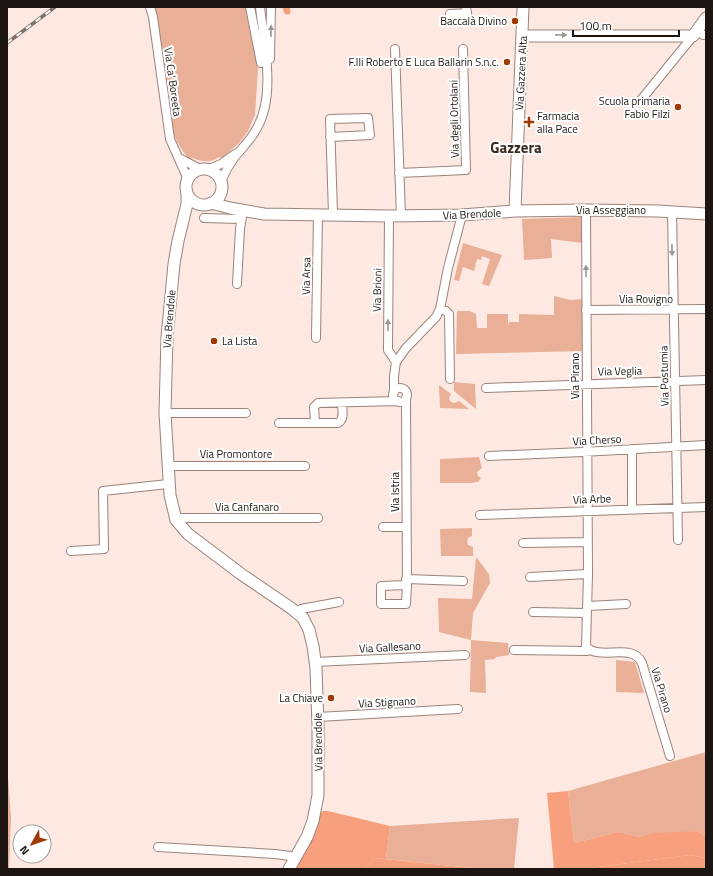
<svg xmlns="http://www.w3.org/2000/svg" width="713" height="876" viewBox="0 0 713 876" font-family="'Titillium Web',sans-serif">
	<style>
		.green { fill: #eaaf97 }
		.forest { fill: #f8a07e }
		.water { fill: #f69f7c }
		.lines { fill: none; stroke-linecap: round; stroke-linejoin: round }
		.canal { stroke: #f69f7c; stroke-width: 7 }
		.street-casing { stroke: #9a837b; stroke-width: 10 }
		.secondary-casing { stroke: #9a837b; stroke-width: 13 }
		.street { stroke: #fff; stroke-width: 8 }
		.secondary { stroke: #fff; stroke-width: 11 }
		.rail-casing { stroke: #7f726c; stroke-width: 3.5 }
		.rail { stroke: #fff; stroke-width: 2; stroke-dasharray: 6; stroke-linecap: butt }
		.oneway { fill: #999694 }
		.poi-dot { fill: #9d3901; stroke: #fff; stroke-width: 1.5 }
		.labels { text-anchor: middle; stroke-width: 4; stroke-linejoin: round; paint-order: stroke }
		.poi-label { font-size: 11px; fill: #1d1511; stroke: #fff; text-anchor: end }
		.street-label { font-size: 11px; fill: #1d1511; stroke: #fff }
		.district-label { font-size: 15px; font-weight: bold; fill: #3c2a22; stroke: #fff }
	</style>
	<rect width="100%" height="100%" fill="#fde9e1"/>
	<path class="green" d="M153 7H247L248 10 246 12 258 68 255 115 248 131 239 143 222 158 219 157C210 163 203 162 192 158L190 160C180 149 175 138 170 124Z
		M582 217 583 243 551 239 552 258 524 260 522 219Z
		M463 243 502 255 489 286 482 284 490 259 482 256 481 260 477 259 474 271 463 267 459 281 454 280Z
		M554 296 571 300 583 299 584 351 456 354 457 311H470L476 314 477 328H487V314H508V326L509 322H519V314L554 315Z
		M454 382 475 384 476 409 454 391Z
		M439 385 451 394 449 398 450 401 454 403 459 401 469 409 440 408Z
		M479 457 482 468 477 472 478 476 481 478 478 482 470 483H440V459Z
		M472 528V536L468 538 467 541 468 545 473 547V556H441L440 529Z
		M476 557 489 574 490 583 473 613 471 640 508 643 509 655 496 657 495 659 485 660 486 693 470 692 471 640 439 632 438 598 472 599Z
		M616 660 635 662 644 693 616 692Z
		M706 752V837L698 831 641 837 618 832 574 843 568 791Z
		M7 764 11 817 9 869H7Z
		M519 818 514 869H480L386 859 390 826Z"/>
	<path class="forest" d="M568 791 574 843 618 832 641 837 654 833 698 831 706 837V858L690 855 583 869H554L547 793Z
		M323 811H328L390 826 386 859 375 858 365 869H293L313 836 320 813Z"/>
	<path class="water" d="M690 855 706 858V869H583Z
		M375 858 480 869H365Z"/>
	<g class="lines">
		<path class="canal" d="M286 7 287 11"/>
		<g class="street-casing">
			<path id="street" d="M150 7 153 17 170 139 186 175 187 181
				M250 7 261 63
				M450 14 467 13 466 7
				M697 30 703 35H706
				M395 49 401 216
				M270 59 271 7
				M641 100 693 36
				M330 137 370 135 368 118 330 119 333 214
				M179 158 200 169
				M209 169 221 164 235 154
				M399 173 466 170 463 49
				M221 182C225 172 231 161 238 153 245 145 252 138 257 128 276 95 264 44 260 7
				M586 210 588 574 586 647C601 661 633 642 642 663L670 756
				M672 211 678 540
				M389 216 388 350 396 362
				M204 218 241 219
				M237 284 240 229 243 211
				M440 309 446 311 449 314 450 379
				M586 310 706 309
				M316 338 318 214
				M486 388 706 380
				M393 395a7 7 0 1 1 14 0a7 7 0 1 1-14 0Z
				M394 392V376L396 362 406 348 436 317 440 309 448 268 462 215
				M406 398 407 585 406 604H381V586L407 585
				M165 413H246
				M279 423H338C345 419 342 410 342 403
				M315 423 314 407 318 403 398 401
				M489 456 583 452 706 445
				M167 466H305
				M632 509V449
				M480 515 706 507
				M176 520 179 518H318
				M383 527H406
				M523 543 587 542
				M71 551 104 549 103 491 168 484
				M530 577 588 574
				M406 579 463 581
				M587 606 626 604
				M533 612 587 613
				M297 613 301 609 339 602
				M514 650 587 651 589 649
				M315 662 465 655
				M318 717 458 709
				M158 847 275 854 290 856 295 859"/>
		</g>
		<g class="secondary-casing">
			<path id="secondary" d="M523 36H693L706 18
				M186 187a18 18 0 1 1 36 0a18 18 0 1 1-36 0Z
				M187 193V204L178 241 174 264 167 337 165 413 170 495 176 520 188 534 241 574 291 608 303 618 309 630 313 646 316 668 318 726V795L313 821 307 837 289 869
				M211 203 230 208 264 214 389 216 462 215 515 211 586 210 658 211 706 214
				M515 211 523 7"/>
		</g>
		<use href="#street" class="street"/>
		<use href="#secondary" class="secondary"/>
		<g class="rail-casing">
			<path id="rail" d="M7 43 55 7"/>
		</g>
		<use href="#rail" class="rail"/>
	</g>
	<defs><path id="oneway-solid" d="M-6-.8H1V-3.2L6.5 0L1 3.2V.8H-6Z"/></defs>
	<g class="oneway">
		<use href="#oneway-solid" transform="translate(271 31) rotate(-89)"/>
		<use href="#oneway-solid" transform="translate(561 35) rotate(1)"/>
		<use href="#oneway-solid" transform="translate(672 250) rotate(89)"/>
		<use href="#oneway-solid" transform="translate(586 271) rotate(-90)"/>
		<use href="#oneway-solid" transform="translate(388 325) rotate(-90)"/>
	</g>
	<g class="poi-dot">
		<circle cx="515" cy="21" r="4"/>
		<circle cx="507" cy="62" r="4"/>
		<circle cx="678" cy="107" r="4"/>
		<path d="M527 116h4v4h4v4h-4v4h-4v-4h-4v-4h4z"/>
		<circle cx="214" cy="341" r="4"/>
		<circle cx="331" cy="698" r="4"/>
	</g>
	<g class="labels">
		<g class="poi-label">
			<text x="507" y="25">Baccalà Divino</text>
			<text x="499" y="66">F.lli Roberto E Luca Ballarin S.n.c.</text>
			<text x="670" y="105">Scuola primaria<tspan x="670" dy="13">Fabio Filzi</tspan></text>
			<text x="537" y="120" text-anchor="start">Farmacia<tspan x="537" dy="13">alla Pace</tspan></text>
			<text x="222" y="345" text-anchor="start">La Lista</text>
			<text x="323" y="702">La Chiave</text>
		</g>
		<g class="street-label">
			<text transform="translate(521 73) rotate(-87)" y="4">Via Gazzera Alta</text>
			<text transform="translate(173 82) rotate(82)" y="4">Via Ca' Boreeta</text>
			<text transform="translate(454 119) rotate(-91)" y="4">Via degli Ortolani</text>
			<text x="611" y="214">Via Asseggiano</text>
			<text transform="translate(472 214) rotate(-3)" y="4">Via Brendole</text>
			<text transform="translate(306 276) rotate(-89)" y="4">Via Arsa</text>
			<text transform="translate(377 290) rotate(-89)" y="4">Via Brioni</text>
			<text x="646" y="303">Via Rovigno</text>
			<text transform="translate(169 319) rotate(-85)" y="4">Via Brendole</text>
			<text transform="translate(620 371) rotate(-1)" y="4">Via Veglia</text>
			<text transform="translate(575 376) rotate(-90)" y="4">Via Pirano</text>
			<text transform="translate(664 376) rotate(-91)" y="4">Via Postumia</text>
			<text transform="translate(597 440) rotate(-3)" y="4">Via Cherso</text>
			<text x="236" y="458">Via Promontore</text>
			<text transform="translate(395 492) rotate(-90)" y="4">Via Istria</text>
			<text transform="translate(592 499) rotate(-2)" y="4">Via Arbe</text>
			<text x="247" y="511">Via Canfanaro</text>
			<text transform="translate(390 647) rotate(-3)" y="4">Via Gallesano</text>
			<text transform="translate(662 690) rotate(73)" y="4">Via Pirano</text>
			<text transform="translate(387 702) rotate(-3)" y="4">Via Stignano</text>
			<text transform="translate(318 742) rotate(-91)" y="4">Via Brendole</text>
		</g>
		<g class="district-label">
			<text x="516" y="153">Gazzera</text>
		</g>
	</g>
	<rect width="713" height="876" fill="none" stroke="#1d1511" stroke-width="16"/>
	<g transform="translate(32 844) rotate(230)"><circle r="19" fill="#ffffff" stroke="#a5a1a0"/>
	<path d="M0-3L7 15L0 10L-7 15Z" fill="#9d3901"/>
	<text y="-6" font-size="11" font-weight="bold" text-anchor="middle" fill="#1d1511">N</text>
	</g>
	<path d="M573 30v6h106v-6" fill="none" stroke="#1d1511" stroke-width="2"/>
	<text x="579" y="30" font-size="12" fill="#1d1511" stroke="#ffffff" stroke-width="3" paint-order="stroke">100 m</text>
</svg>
